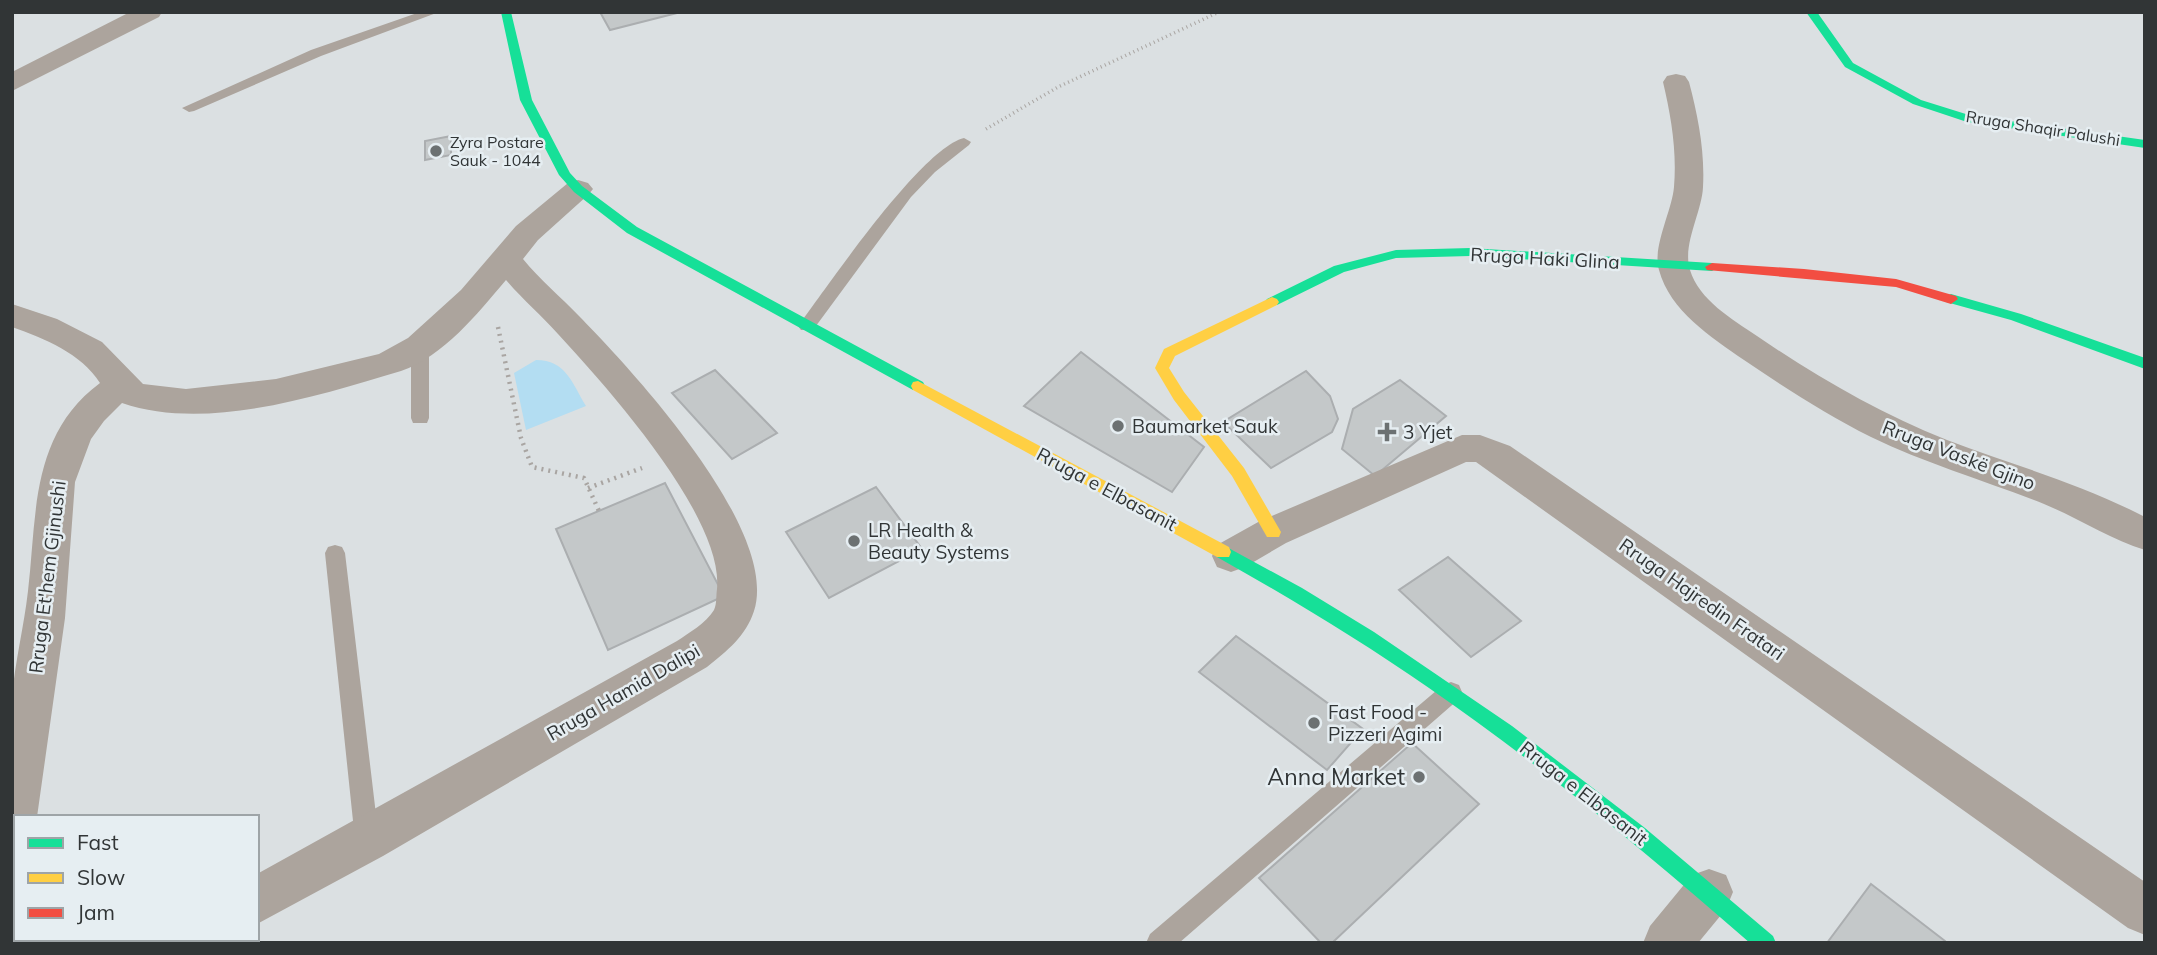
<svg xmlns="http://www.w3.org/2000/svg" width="2157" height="955" viewBox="0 0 2157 955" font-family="Mulish,sans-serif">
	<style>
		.green { fill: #b3ddf2 }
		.building { fill: #c4c8c9; stroke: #abaeb0; stroke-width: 2 }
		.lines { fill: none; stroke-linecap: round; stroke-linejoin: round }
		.path-far1 { stroke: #a9a5a2; stroke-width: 3.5; stroke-dasharray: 1 3.5; stroke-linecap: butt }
		.path { stroke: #a9a5a2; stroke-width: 4.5; stroke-dasharray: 2 5; stroke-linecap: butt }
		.lane { fill: #aca49d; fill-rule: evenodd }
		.street { fill: #aca49d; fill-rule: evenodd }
		.fast { fill: #16e098; fill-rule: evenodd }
		.slow { fill: #ffcf43; fill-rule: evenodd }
		.jam { fill: #f24e42; fill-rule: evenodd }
		.poi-dot { fill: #6c7172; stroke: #e6eef2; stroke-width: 2.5 }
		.labels { text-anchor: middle; stroke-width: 5; stroke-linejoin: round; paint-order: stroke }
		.far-street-label { font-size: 16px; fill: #313536; stroke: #e6eef2 }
		.far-poi-label { font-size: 16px; fill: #313536; stroke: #e6eef2; text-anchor: start }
		.street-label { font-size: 19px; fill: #313536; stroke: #e6eef2 }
		.poi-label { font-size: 19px; fill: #313536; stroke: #e6eef2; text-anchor: start }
		.near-poi-label { font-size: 23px; fill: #313536; stroke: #e6eef2; text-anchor: end }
	</style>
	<rect width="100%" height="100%" fill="#dbe0e2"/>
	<path class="green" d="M536 360C566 360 572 383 586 406L526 430 514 373Z"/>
	<path class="building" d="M600 12H681L610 30Z
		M451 136V155L425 160V141Z
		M1081 352 1204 447 1172 492 1024 406Z
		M715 370 777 433 732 459 672 393Z
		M1306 371 1330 396 1338 419 1332 432 1271 468 1223 422Z
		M1400 380 1446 416 1375 476 1342 449 1353 409Z
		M665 483 724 596 608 650 556 529Z
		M876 487 922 549 829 598 786 532Z
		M1448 557 1521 621 1471 657 1399 590Z
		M1236 636 1363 729 1327 770 1199 672Z
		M1412 743 1479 804 1332 943H1321L1259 878Z
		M1871 884 1945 941 1944 943H1827Z"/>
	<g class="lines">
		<path class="path-far1" d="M986 129 1058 87 1219 12"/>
		<path class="path" d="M498 327 521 438 532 467 584 478 599 511
			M588 488 642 468"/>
		<path class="lane" d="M420 12H439L321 56 194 111 189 112 182 108 311 50Z
			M964 138 971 142 969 145 935 172 911 197 813 330H801L798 326 801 322C830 283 922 148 964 138Z
			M420 341 429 347V418L427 423H413L411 418V347Z
			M335 545 342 547 345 553 379 840 376 848 367 852 358 848 355 840 325 553 328 547Z
			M1451 682 1459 685 1462 692 1459 699 1179 943H1146L1150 934 1443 685Z"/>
		<path class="street" d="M130 12H162L159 17 12 91V72Z
			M1676 74 1685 76 1689 82C1698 116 1705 151 1703 187 1702 212 1682 245 1690 270 1699 300 1732 319 1757 336 1817 377 1879 413 1947 440 2013 465 2082 484 2145 517V550C2110 539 2078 518 2044 504 1986 481 1927 464 1871 437 1827 415 1785 388 1744 360 1711 337 1670 311 1659 270 1652 247 1672 211 1674 187 1677 151 1671 116 1663 82L1667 76Z
			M578 180 588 183 593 189 588 195 538 240 523 259C540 280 561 297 579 316 633 371 780 530 754 611 746 636 727 651 707 667L383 856 257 924V874L677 641C689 633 706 623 714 610 717 604 716 595 717 589 724 517 606 386 558 334 541 315 522 299 506 280 477 314 444 356 401 371 317 396 207 432 122 403L104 421 91 439 75 482 65 618 37 817H16V849L12 851C12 800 8 747 12 697 15 662 24 626 28 591 37 515 30 435 100 383 81 353 45 339 12 327V304L57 319 102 342 143 384 186 389 276 379 379 354 408 338 461 290 516 226 568 183Z
			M1462 435H1480L1510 446 2145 882V935L2128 928 1476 462H1466L1286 543 1245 567 1231 572 1217 567 1212 556 1217 545 1260 521Z
			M1709 869 1726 875 1733 892 1726 909 1698 943H1643L1650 926 1692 875Z
			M158 939H211L210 943H157Z"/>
		<path class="fast" d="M501 12H511L532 100 570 173 582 186 637 227 923 382 925 386 923 390H913L627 233 574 192 559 175 520 100Z
			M1806 12H1817L1853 63 1921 100 1969 115 2145 140V148L1967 122 1913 104 1845 67Z
			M1470 248 1712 263 1719 267 1712 271 1470 256 1396 258 1344 272 1277 305H1267L1265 302 1267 299 1334 266 1396 250Z
			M1951 294 2021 314 2145 358V369L2011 320 1946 302 1944 299 1946 296Z
			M1223 545 1302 588 1374 632 1512 726 1645 828 1773 936 1776 943H1750C1647 853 1542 766 1429 688 1361 641 1290 598 1217 557L1215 552 1217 547Z"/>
		<path class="slow" d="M1272 297 1277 299 1279 302 1277 305 1175 356 1169 368 1184 392 1244 468 1281 532 1279 537H1267L1232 476 1174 400 1155 368 1164 349Z
			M918 381 1229 547 1231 552 1229 557H1217L913 390 911 386 913 382Z"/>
		<path class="jam" d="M1712 263 1804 269 1896 279 1956 296 1958 299 1951 304 1896 287 1707 270 1705 267Z"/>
	</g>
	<g class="poi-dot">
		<circle cx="436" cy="151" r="7"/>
		<circle cx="1118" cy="426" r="7"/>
		<path d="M1383.5 421.5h7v7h7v7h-7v7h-7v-7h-7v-7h7z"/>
		<circle cx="854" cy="541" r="7"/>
		<circle cx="1314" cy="723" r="7"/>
		<circle cx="1419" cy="777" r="7"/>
	</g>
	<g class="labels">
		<g class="far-street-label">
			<text transform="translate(2043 128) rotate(9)" y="6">Rruga Shaqir Palushi</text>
		</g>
		<g class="far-poi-label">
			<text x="450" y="148">Zyra Postare<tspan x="450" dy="18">Sauk - 1044</tspan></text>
		</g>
		<g class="street-label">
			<text transform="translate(1545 258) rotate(3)" y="7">Rruga Haki Glina</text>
			<text transform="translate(1959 455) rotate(21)" y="7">Rruga Vaskë Gjino</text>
			<text transform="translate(1107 489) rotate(28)" y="7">Rruga e Elbasanit</text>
			<text transform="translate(47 577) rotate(-83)" y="7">Rruga Et'hem Gjinushi</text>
			<text transform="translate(1702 599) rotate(35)" y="7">Rruga Hajredin Fratari</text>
			<text transform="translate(623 692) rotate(-30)" y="7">Rruga Hamid Dalipi</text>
			<text transform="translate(1584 793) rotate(38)" y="7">Rruga e Elbasanit</text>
		</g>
		<g class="poi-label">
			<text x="1132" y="433">Baumarket Sauk</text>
			<text x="1403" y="439">3 Yjet</text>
			<text x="868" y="537">LR Health &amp;<tspan x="868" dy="22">Beauty Systems</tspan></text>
			<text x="1328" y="719">Fast Food -<tspan x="1328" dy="22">Pizzeri Agimi</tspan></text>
		</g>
		<g class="near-poi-label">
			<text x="1405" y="785">Anna Market</text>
		</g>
	</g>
	<rect width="2157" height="955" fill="none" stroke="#313536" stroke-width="28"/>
	<rect x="14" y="815" width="245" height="126" fill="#e6eef2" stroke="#9ea4a7" stroke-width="2"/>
	<rect x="28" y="838" width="35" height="10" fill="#16e098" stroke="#9ea4a7" stroke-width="2"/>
	<text x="77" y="850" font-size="21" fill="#313536">Fast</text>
	<rect x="28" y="873" width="35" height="10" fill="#ffcf43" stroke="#9ea4a7" stroke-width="2"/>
	<text x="77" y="885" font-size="21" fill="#313536">Slow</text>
	<rect x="28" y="908" width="35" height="10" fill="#f24e42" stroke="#9ea4a7" stroke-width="2"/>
	<text x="77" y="920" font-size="21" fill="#313536">Jam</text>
</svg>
